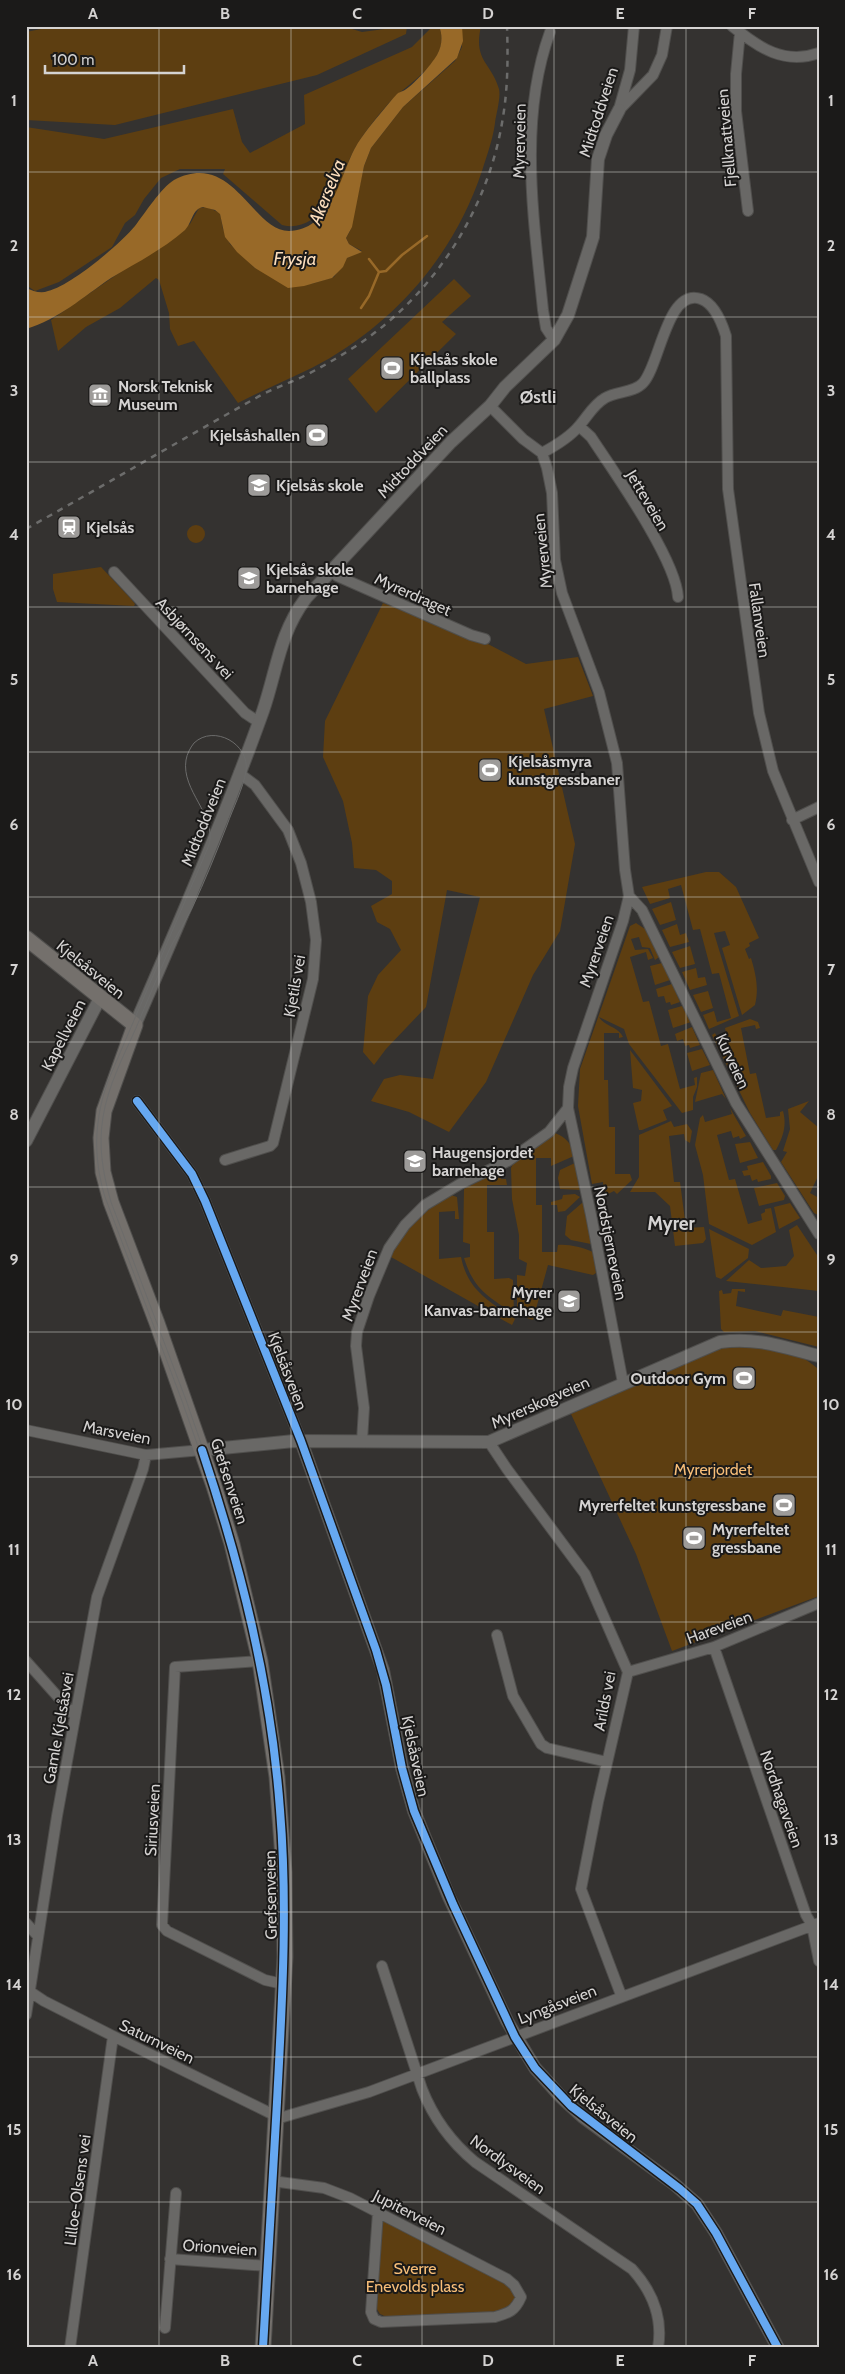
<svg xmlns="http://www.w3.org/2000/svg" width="845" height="2374" viewBox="0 0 845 2374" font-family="Cabin,sans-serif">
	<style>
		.green { fill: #5d3e11 }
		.water { fill: #986928 }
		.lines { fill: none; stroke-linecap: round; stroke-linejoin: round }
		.stream { stroke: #986928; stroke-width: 2.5 }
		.minor-casing { stroke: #504f4d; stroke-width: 12 }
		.tertiary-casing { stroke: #504f4d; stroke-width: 14 }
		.secondary-casing { stroke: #504f4d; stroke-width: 17 }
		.minor { stroke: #696866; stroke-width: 10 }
		.tertiary { stroke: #696866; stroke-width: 12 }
		.secondary { stroke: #74706c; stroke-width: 15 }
		.tram { stroke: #6c6c6b; stroke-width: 1 }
		.rail { stroke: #6c6c6b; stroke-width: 2.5; stroke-dasharray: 6 6; stroke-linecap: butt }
		.cycleway-casing { stroke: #1b1a19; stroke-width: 11 }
		.cycleway { stroke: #66a8f1; stroke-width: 8 }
		.grid { fill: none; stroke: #d5d3d2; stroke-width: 1; stroke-opacity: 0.55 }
		.labels { text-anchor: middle; stroke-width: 4; stroke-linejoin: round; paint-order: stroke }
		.street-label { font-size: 16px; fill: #d5d3d2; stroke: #1b1a19 }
		.poi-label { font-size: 16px; font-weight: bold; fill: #d5d3d2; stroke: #1b1a19; text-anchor: start }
		.park-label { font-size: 16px; fill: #f8be78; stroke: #1b1a19 }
		.water-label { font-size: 18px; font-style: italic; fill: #fcdebd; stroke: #1b1a19 }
		.neighbourhood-label { font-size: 18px; font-weight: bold; fill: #d5d3d2; stroke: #1b1a19 }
		.quarter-label { font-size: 19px; font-weight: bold; fill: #d5d3d2; stroke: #1b1a19 }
		.neatline { fill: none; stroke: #d5d3d2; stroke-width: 2 }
		.grid-label { font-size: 16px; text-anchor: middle; font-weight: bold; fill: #d5d3d2 }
	</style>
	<rect width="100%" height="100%" fill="#343230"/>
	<path class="green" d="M56 26H342L362 32 407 26 406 34 317 75 115 125 26 120V32Z
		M436 26H439C453 61 406 83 388 104 375 119 361 136 352 154 343 171 342 192 328 206 314 219 301 230 282 225L223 174 225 169H180L161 178 144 199 135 215 125 223 112 247 59 282 35 291 26 285V127L104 139 233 109 242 142 250 153 305 124 304 95 412 47 432 27Z
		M462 26H481C473 61 491 62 499 89 501 98 496 114 495 123 493 139 487 155 482 171 455 251 402 315 330 358 301 375 268 387 238 403L194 341 178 346 170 329 169 313 159 280 156 278 120 308 86 327 58 351 51 320 190 224 199 208 207 207 220 213 223 229 230 244 255 268 311 284 334 277 347 258 362 251 349 244 346 238 350 231 364 166 371 148 403 107 455 61 462 47Z
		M454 279 471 296 442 322 456 334 376 413 348 379Z
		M187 534a9 9 0 1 1 18 0a9 9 0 1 1-18 0Z
		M101 567 131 599 135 604 134 606 57 602 53 589V574Z
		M383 603 486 643 526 664 578 657 593 696 544 709 575 844 560 931 533 975 486 1082 449 1132 409 1112 371 1101 384 1079 400 1075 433 1079 480 897 447 890 426 1007 386 1049 374 1065 363 1052 368 996 378 975 401 950 390 929 377 922 371 906 392 894V881L376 870 354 868 352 843 343 801 323 757 325 721Z
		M706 872H719L736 887 759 938 749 943 750 946 745 949 749 959 751 958C756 975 759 988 755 1005L742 1015 722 948 730 945 725 931 714 933 739 1016 709 1029 703 1015 714 1011 717 1022 731 1018 719 973 712 974 700 929 693 930 681 885 668 889 670 898 650 904 642 887Z
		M671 902 676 920 660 925 652 909Z
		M636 923 645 929 659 957 655 960 650 948 642 947 639 937 631 939 635 950 648 949 653 958 648 960 646 952 630 957 643 1002 649 1001 661 1046 668 1044 680 1089 695 1085 694 1078 697 1077V1087L693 1097V1110L682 1113 629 1044 624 1029 599 1017C605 1027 618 1026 623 1037L619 1038V1033H604V1080H608L609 1127H615V1174H630L632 1180 617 1194 614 1191 604 1196 603 1182 592 1184 578 1106 580 1069 630 926Z
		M677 924 680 935 686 933 689 942 670 947 662 930Z
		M690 946 695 964 680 968 672 952Z
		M662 963 670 980 655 985 650 966Z
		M696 968 698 978 705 977 707 985 690 990 682 972Z
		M672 984 680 1002 671 1005 670 1002 666 1003 664 996 658 997 656 989Z
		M708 991 713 1008 701 1012 693 995Z
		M682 1006 691 1022 673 1028 668 1010Z
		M750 1019 758 1022 760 1028 756 1029 755 1025 741 1028 750 1074 756 1073 766 1118 780 1116V1112L783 1111C787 1126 783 1137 776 1150H773L750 1113 712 1035 715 1033 717 1037 726 1033 725 1028Z
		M692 1027 700 1045 690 1048 689 1045 685 1046 683 1039 677 1041 675 1034Z
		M702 1049 710 1065 692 1071 687 1053Z
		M630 1050 672 1106 663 1110 667 1120 642 1130H639L633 1103 641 1101 642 1090 633 1088Z
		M713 1070 726 1099 722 1094 695 1102 701 1073Z
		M809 1101 800 1112 819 1128V1174L810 1193 819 1198 818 1215 814 1213 781 1162 787 1152 783 1151 790 1129 788 1109Z
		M730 1108 746 1136 740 1139 739 1136 733 1138 731 1131 717 1135 729 1180 735 1179 748 1224 762 1220 761 1214 765 1212V1209L771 1208 776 1232 752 1245 709 1224 703 1175 695 1145 700 1118 703 1115 705 1122 732 1114Z
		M671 1121 674 1127 687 1124 692 1131 690 1143 685 1140 684 1134 669 1136 674 1182H680L686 1228 704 1227 706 1239 703 1243 675 1246 670 1206 655 1192H630L639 1177V1135Z
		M555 1133C566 1137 573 1145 574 1156L551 1166V1158H536V1205H542V1252H557L558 1245C568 1244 582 1247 593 1252L596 1273 593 1275 548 1265 533 1320 518 1315 517 1311V1275L525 1276 527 1263 519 1259V1235L512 1199 511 1168 513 1164Z
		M750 1142 758 1158 740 1163 735 1144Z
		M763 1162 771 1176V1179L758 1182 757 1179 752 1181 750 1175 744 1176 742 1171 748 1170 747 1166Z
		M575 1163 581 1190 560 1189 558 1178 560 1170Z
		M500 1170 501 1179H506L507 1185H487V1232H494V1279L509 1278 513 1280 514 1314C488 1296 474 1290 464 1258L470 1257V1244L463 1242 464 1189Z
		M777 1183 785 1196 784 1200 759 1206 754 1188Z
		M575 1194 580 1197 565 1211 558 1212 557 1205H551V1202L562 1199 563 1195Z
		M451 1195 457 1197 459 1219H455V1211L439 1212V1259L461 1257C468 1291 489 1301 515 1319L512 1325 391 1257C394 1233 431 1206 451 1195Z
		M582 1203H584L591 1244 571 1240 565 1235 567 1216Z
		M790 1203 800 1218 779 1229 774 1207Z
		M797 1225 819 1258V1291L726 1281 749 1260 761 1268 786 1266 794 1256 789 1230Z
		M709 1229 749 1249 748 1258 721 1279 716 1277Z
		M732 1289H745V1292L738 1291 736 1306 781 1316 783 1310 819 1317V1347L755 1331 724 1332 721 1329 719 1291 722 1290 723 1294 731 1293Z
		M737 1346C765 1348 799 1349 819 1370V1596L672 1651 636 1554 571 1414 722 1348Z
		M381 2219 513 2287 515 2297 513 2305 501 2313 387 2317 380 2314 375 2306Z"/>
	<path class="water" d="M439 26H462L463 41 457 58 403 107 371 148 364 166 352 227 346 238 349 244 362 252 347 258 343 267 332 278 304 286 288 288 255 268 237 252 225 237 220 214 215 210 203 207C192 209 192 223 185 230 162 250 136 263 111 278 83 297 59 319 26 329V288C33 291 41 294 48 291 72 285 119 245 135 226 145 213 161 188 174 180 233 149 252 231 289 231 329 230 339 182 352 154 359 139 370 126 380 114 386 107 391 100 397 94 399 92 401 92 403 91 413 86 431 65 437 55 442 46 443 36 439 26Z"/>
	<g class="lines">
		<path class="stream" d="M369 259 379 272
			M379 272 386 271 402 255 427 236
			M361 308 369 296 379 272"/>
		<g class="minor-casing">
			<path id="minor" d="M732 26C759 48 784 65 819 53
				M550 32C518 120 534 220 543 310L546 328 554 340
				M740 32 736 74V111L748 211
				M619 109 630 70 634 26
				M619 110 653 75 662 55 667 26
				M579 426 591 437C614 472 676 559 678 597
				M542 453C555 446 570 437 579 426 588 416 593 405 605 398 616 391 634 393 643 383 660 365 667 287 701 299 715 304 722 323 726 336L728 489 759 713 773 771 819 882
				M331 571 337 576 471 635 485 639
				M114 572 245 713 257 721
				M792 820 819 807
				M629 896 642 910 736 1103 819 1234
				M137 1101 192 1174 205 1201 301 1441
				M568 1108 591 1215 623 1383
				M225 1160 270 1146 273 1143 313 979 316 940 311 902 301 863 288 830 255 785 239 773
				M26 1430 146 1455 202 1450
				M362 1441 364 1408 356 1346 357 1332 369 1296 389 1248 405 1225 425 1205 460 1184 508 1161 549 1132 568 1108 569 1087 573 1068 623 921 629 896 625 870 617 763 599 692 562 593 555 560 552 493 547 468 542 453 523 439 490 406
				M489 1442 507 1469 585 1574 628 1672 598 1802 581 1889 621 1995
				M497 1635 513 1696 541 1744 547 1748 607 1762
				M714 1647 806 1915 812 1925 819 1961
				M26 1661 75 1716
				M260 1661 175 1667 162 1925 167 1931 265 1980 283 1984
				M628 1672 714 1647 819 1603
				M26 1923 37 1935
				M382 1966 422 2089C433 2117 451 2142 475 2162L632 2269C652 2291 663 2318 658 2348
				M26 1989 44 2001 113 2036 274 2115 283 2117 369 2092 819 1923
				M26 2015 57 1816 97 1597 143 1469 146 1455
				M272 2181 324 2188 350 2198 507 2279 514 2285 521 2297C515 2311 509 2313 495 2317L381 2322 374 2319 371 2312 378 2212
				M170 2259 268 2266
				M165 2328 176 2193
				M70 2348 113 2036"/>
		</g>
		<g class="tertiary-casing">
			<path id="tertiary" d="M135 1025C180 921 225 817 263 711 277 670 279 634 306 598L451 442 490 406 505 387 554 340 568 315 593 237 598 159 606 135 619 110
				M26 1141 100 998
				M301 1441 383 1670 402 1768 414 1811 449 1897 507 2021 535 2068 561 2097 583 2117 673 2183 697 2204 716 2233 778 2348
				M202 1450 294 1441 489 1442 720 1342C757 1337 783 1347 819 1356"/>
		</g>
		<g class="secondary-casing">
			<path id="secondary" d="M26 938 135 1025
				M135 1025 104 1111 101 1138 103 1172 111 1202 157 1323 214 1486 232 1544 260 1661 277 1777 284 1872 285 1957 263 2348"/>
		</g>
		<use href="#minor" class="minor"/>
		<use href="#tertiary" class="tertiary"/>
		<use href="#secondary" class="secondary"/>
		<path class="tram" d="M261 2348 282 1950 280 1832 270 1733 253 1637 219 1506 182 1401 105 1197C93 1158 94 1120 108 1081L209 845C217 815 181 791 186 760 187 754 190 748 194 743 214 724 250 744 246 771 243 789 233 808 227 825 216 853 205 881 192 908 185 922 177 935 170 948 158 975 147 1002 136 1028 123 1057 108 1086 103 1117 98 1146 103 1174 111 1202L186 1400 230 1527 257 1635 276 1748 285 1850 287 1933 266 2348"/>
		<path class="rail" d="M26 529C103 486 179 441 256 398 271 389 288 384 304 376 322 367 339 357 356 346 434 295 489 209 503 117 508 87 508 56 507 26"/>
		<g class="cycleway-casing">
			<path id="cycleway" d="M137 1101 192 1174 205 1201 301 1441 376 1650 386 1685 402 1768 414 1811 453 1904 515 2037 535 2068 571 2106 680 2189 697 2204 716 2233 778 2348
				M202 1450C241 1567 271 1686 280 1810 288 1908 282 2004 277 2102 272 2184 268 2266 263 2348"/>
		</g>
		<use href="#cycleway" class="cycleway"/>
	</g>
	<path class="grid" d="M159 26V2348M291 26V2348M422 26V2348M554 26V2348M686 26V2348M26 172H819M26 317H819M26 462H819M26 607H819M26 752H819M26 897H819M26 1042H819M26 1187H819M26 1332H819M26 1477H819M26 1622H819M26 1767H819M26 1912H819M26 2057H819M26 2202H819"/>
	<defs>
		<g id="stadium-square" transform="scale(1.25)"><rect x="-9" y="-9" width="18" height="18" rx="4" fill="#9d9b99" stroke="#1b1a19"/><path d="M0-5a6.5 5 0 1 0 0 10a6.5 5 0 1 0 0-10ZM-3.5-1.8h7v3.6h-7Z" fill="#fff"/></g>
		<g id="museum-square" transform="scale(1.25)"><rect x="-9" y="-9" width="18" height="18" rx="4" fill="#9d9b99" stroke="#1b1a19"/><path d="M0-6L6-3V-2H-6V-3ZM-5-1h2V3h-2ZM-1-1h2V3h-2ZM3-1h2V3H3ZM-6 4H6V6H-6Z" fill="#fff"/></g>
		<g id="school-square" transform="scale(1.25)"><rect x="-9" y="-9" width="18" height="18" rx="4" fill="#9d9b99" stroke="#1b1a19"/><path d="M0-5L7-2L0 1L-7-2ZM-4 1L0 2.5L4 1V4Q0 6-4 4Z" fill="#fff"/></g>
		<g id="station-square" transform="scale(1.25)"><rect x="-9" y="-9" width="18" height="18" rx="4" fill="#9d9b99" stroke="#1b1a19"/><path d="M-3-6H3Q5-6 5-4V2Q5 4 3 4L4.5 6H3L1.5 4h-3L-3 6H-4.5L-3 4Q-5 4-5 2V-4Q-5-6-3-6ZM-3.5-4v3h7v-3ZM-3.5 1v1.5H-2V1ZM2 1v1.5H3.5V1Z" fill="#fff"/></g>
	</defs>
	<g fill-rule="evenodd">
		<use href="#stadium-square" x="392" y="368"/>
		<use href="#museum-square" x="100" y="395"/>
		<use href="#stadium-square" x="317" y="435"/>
		<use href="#school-square" x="259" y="485"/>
		<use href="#station-square" x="69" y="527"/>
		<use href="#school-square" x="249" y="578"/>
		<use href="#stadium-square" x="490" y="770"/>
		<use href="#school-square" x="415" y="1161"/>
		<use href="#school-square" x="569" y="1301"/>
		<use href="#stadium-square" x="744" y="1378"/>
		<use href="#stadium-square" x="784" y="1505"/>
		<use href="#stadium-square" x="694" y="1538"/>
	</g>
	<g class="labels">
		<g class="street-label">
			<text transform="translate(598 112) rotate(-72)" y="6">Midtoddveien</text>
			<text transform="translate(726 138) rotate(-95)" y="6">Fjellknattveien</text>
			<text transform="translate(519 141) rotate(-89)" y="6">Myrerveien</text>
			<text transform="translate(412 461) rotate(-47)" y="6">Midtoddveien</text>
			<text transform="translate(648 500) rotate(59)" y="6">Jetteveien</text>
			<text transform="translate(542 551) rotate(-96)" y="6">Myrerveien</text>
			<text transform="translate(413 594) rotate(24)" y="6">Myrerdraget</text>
			<text transform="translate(760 620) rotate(82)" y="6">Fallanveien</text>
			<text transform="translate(195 638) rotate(47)" y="6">Asbjørnsens vei</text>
			<text transform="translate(203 822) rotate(-68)" y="6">Midtoddveien</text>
			<text transform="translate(596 951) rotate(-71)" y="6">Myrerveien</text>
			<text transform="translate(91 969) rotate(39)" y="6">Kjelsåsveien</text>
			<text transform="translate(294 986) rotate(-80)" y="6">Kjetils vei</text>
			<text transform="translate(63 1035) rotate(-63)" y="6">Kapellveien</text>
			<text transform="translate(733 1061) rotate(65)" y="6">Kurveien</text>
			<text transform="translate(611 1243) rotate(79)" y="6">Nordstjerneveien</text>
			<text transform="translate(359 1285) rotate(-70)" y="6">Myrerveien</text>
			<text transform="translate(288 1371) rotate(69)" y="6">Kjelsåsveien</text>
			<text transform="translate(540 1402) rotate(-24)" y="6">Myrerskogveien</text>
			<text transform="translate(117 1432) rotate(11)" y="6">Marsveien</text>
			<text transform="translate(230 1481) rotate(72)" y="6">Grefsenveien</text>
			<text transform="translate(719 1627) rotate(-20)" y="6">Hareveien</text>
			<text transform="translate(604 1701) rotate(-79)" y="6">Arilds vei</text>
			<text transform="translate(58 1728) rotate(-80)" y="6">Gamle Kjelsåsvei</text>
			<text transform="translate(416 1756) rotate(78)" y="6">Kjelsåsveien</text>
			<text transform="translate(782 1799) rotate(71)" y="6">Nordhagaveien</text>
			<text transform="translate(152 1820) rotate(-87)" y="6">Siriusveien</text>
			<text transform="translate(270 1895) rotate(-91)" y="6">Grefsenveien</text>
			<text transform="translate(557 2004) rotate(-21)" y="6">Lyngåsveien</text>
			<text transform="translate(157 2041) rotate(26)" y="6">Saturnveien</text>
			<text transform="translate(604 2113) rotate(39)" y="6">Kjelsåsveien</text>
			<text transform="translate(508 2164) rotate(36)" y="6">Nordlysveien</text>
			<text transform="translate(77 2190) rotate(-82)" y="6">Lilloe-Olsens vei</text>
			<text transform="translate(410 2212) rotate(27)" y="6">Jupiterveien</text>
			<text transform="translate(220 2247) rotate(4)" y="6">Orionveien</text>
		</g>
		<g class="poi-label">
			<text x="410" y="365">Kjelsås skole<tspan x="410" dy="18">ballplass</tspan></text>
			<text x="118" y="392">Norsk Teknisk<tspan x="118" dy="18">Museum</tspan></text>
			<text x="300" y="441" text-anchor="end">Kjelsåshallen</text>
			<text x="276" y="491">Kjelsås skole</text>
			<text x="86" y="533">Kjelsås</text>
			<text x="266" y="575">Kjelsås skole<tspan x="266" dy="18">barnehage</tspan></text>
			<text x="508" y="767">Kjelsåsmyra<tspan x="508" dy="18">kunstgressbaner</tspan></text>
			<text x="432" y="1158">Haugensjordet<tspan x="432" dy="18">barnehage</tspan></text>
			<text x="552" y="1298" text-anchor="end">Myrer<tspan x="552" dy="18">Kanvas-barnehage</tspan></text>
			<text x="726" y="1384" text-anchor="end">Outdoor Gym</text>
			<text x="766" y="1511" text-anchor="end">Myrerfeltet kunstgressbane</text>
			<text x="712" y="1535">Myrerfeltet<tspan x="712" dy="18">gressbane</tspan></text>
		</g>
		<g class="park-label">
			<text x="713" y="1475">Myrerjordet</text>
			<text x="415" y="2274">Sverre<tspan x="415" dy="18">Enevolds plass</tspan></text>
		</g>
		<g class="water-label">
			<text transform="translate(327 192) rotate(-68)" y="6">Akerselva</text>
			<text x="295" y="265">Frysja</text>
		</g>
		<g class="neighbourhood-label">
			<text x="538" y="403">Østli</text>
		</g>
		<g class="quarter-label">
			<text x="671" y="1230">Myrer</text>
		</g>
	</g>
	<rect width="845" height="2374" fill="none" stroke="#1b1a19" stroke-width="55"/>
	<path d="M45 65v8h139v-8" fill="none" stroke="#d5d3d2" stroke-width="2.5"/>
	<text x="52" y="65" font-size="15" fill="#d5d3d2" stroke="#1b1a19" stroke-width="4" paint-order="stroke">100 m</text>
	<rect x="28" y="28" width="790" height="2318" class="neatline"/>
	<g class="grid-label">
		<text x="93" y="19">A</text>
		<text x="225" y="19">B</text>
		<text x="357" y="19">C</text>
		<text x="488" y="19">D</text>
		<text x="620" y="19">E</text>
		<text x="752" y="19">F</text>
		<text x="14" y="106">1</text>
		<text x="831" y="106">1</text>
		<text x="14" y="251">2</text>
		<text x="831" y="251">2</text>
		<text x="14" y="396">3</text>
		<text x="831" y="396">3</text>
		<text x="14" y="540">4</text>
		<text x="831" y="540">4</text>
		<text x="14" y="685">5</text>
		<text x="831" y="685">5</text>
		<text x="14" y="830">6</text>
		<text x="831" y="830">6</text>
		<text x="14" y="975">7</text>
		<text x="831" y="975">7</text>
		<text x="14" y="1120">8</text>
		<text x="831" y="1120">8</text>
		<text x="14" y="1265">9</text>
		<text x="831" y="1265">9</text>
		<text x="14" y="1410">10</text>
		<text x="831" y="1410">10</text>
		<text x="14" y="1555">11</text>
		<text x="831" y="1555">11</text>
		<text x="14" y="1700">12</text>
		<text x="831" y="1700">12</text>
		<text x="14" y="1845">13</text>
		<text x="831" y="1845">13</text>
		<text x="14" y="1990">14</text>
		<text x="831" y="1990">14</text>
		<text x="14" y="2135">15</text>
		<text x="831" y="2135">15</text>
		<text x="14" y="2280">16</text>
		<text x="831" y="2280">16</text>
		<text x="93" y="2366">A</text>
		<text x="225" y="2366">B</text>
		<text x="357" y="2366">C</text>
		<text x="488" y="2366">D</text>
		<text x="620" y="2366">E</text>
		<text x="752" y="2366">F</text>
	</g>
</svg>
